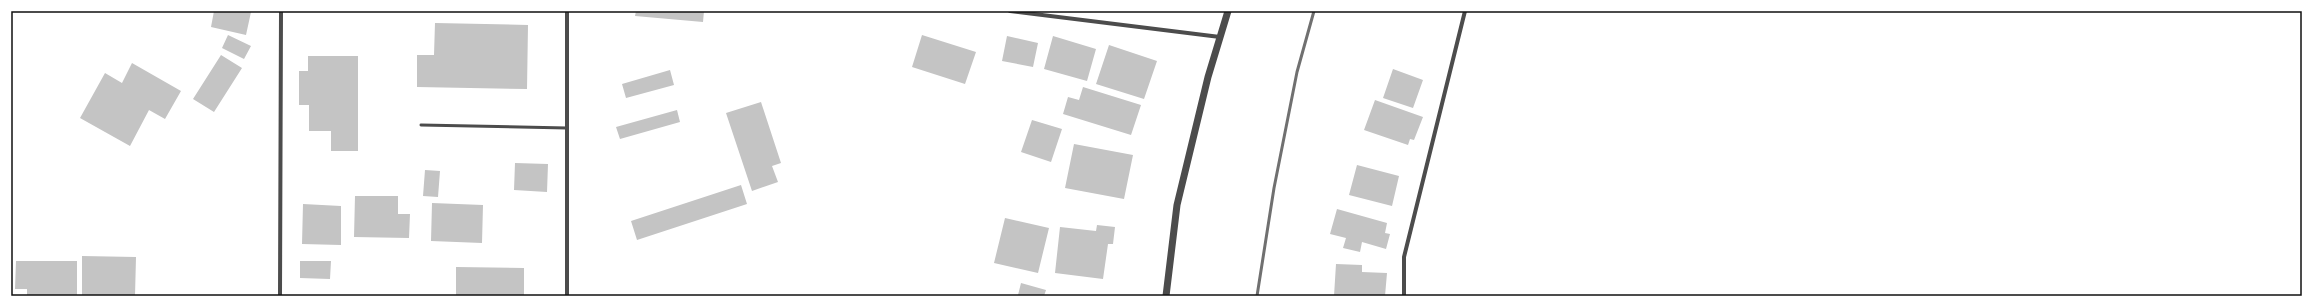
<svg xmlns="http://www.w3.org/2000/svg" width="2313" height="307" viewBox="0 0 2313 307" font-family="'Open Sans',sans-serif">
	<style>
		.building { fill: #c4c4c4 }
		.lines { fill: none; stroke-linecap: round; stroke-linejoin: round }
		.service { stroke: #4c4c4c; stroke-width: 3 }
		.minor { stroke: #4c4c4c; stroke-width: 4 }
		.tertiary { stroke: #4c4c4c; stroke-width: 7 }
		.rail { stroke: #707070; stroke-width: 3 }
		.neatline { fill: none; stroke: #111; stroke-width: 1.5 }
	</style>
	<rect width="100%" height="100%" fill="#fff"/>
	<path class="building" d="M214 11 251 12 246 35 211 27Z
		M636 11H704L703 22 635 16Z
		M435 23 528 25 527 89 417 87V55H434Z
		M228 35 251 46 244 59 222 48Z
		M922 35 976 52 965 84 912 67Z
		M1007 36 1038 43 1033 67 1002 61Z
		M1053 36 1096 49 1087 81 1044 69Z
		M1109 45 1157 61 1144 99 1096 84Z
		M221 55 242 68 214 112 193 99Z
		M308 56H358V151H331V131H309V105H299V71H308Z
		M132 63 181 91 165 119 149 110 130 146 80 118 105 73 122 83Z
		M1393 69 1423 80 1413 108 1383 98Z
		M670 70 674 85 626 98 622 84Z
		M1083 87 1141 105 1131 135 1063 114 1068 97 1079 100Z
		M1375 100 1423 117 1414 140 1410 139 1408 145 1364 130Z
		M761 102 781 163 772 166 778 182 752 191 726 113Z
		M677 110 680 122 620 139 616 127Z
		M1032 120 1062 129 1051 162 1021 152Z
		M1074 144 1133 155 1124 199 1065 188Z
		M515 163 548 164 547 192 514 190Z
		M1357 165 1399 176 1392 206 1349 195Z
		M425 170 440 171 438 197 423 196Z
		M741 185 747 204 637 240 631 221Z
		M355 196H398V214H410L409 238 354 237Z
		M432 203 483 205 482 243 431 241Z
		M303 204 341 206V245L302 244Z
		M1337 209 1387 223 1385 233 1390 234 1386 249 1362 242 1360 252 1343 248 1346 238 1330 234Z
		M1005 218 1049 228 1038 273 994 263Z
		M1097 225 1115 227 1113 244H1108L1103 279 1055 273 1060 227 1096 231Z
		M82 256 136 257 135 296H82Z
		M16 261H77V296H27V289H15Z
		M300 261H331L330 279 300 278Z
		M1336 264 1362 265V272L1387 273 1385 296H1334Z
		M456 267 524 268V296H456Z
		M1021 283 1046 290 1044 296 1018 295Z"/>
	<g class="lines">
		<path class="service" d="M421 125 567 128"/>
		<path class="minor" d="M567 11V296
			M1010 11 1220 37
			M280 296 281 11
			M1404 296V257L1465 11"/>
		<path class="tertiary" d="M1166 296 1177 205 1208 77 1228 11"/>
		<path class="rail" d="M1257 296 1274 188 1297 72 1314 11"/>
	</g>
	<rect width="2313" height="307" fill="none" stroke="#ffffff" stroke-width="24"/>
	<rect x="12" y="12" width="2289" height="283" class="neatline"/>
</svg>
